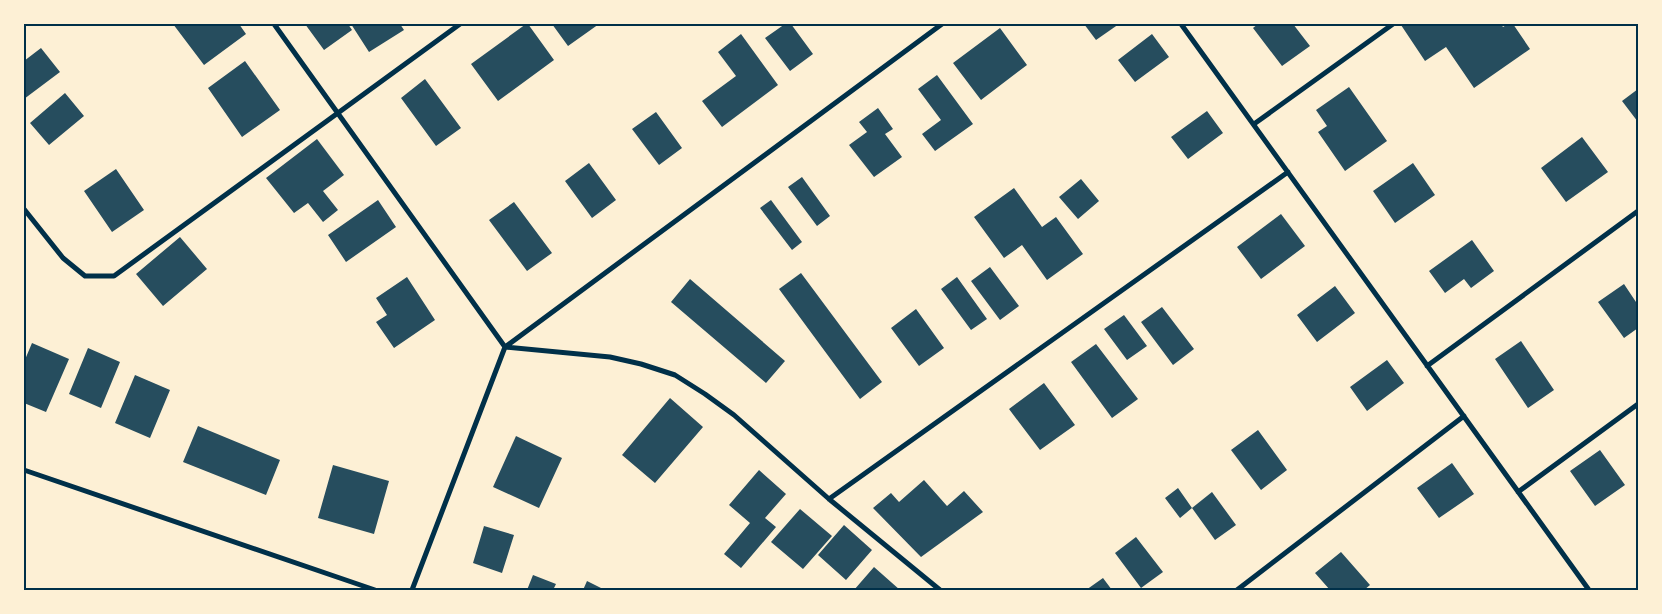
<svg xmlns="http://www.w3.org/2000/svg" width="1662" height="614" viewBox="0 0 1662 614" font-family="Lato,sans-serif">
	<style>
		.building { fill: #264d5e }
		.lines { fill: none; stroke-linecap: round; stroke-linejoin: round }
		.minor { stroke: #003049; stroke-width: 5 }
		.neatline { fill: none; stroke: #003049; stroke-width: 2 }
	</style>
	<rect width="100%" height="100%" fill="#fdf0d5"/>
	<path class="building" d="M173 24H239L246 34 204 65Z
		M305 24H348L352 30 324 50Z
		M351 24H400L404 30 369 52Z
		M526 24H528L554 60 498 101 471 64Z
		M552 24H599L568 46Z
		M785 24H791L813 54 790 71 765 38Z
		M1084 24H1119L1096 40Z
		M1258 24H1293L1310 46 1282 66 1253 28Z
		M1403 24H1501L1503 27 1508 24H1513L1530 49 1474 88 1446 47 1425 61 1401 25Z
		M1000 28 1027 65 981 100 953 63Z
		M741 34 778 85 722 127 702 101 736 76 718 52Z
		M1152 34 1169 57 1135 82 1118 60Z
		M41 48 60 72 24 99V61Z
		M245 61 280 110 242 137 208 88Z
		M937 75 973 124 935 151 922 134 941 120 918 89Z
		M425 79 461 128 436 146 401 98Z
		M1349 87 1387 141 1345 171 1318 132 1327 126 1316 110Z
		M1638 89V122L1622 101Z
		M65 93 84 116 49 145 30 123Z
		M878 108 893 129 885 134 902 157 874 177 849 145 867 132 859 122Z
		M1207 111 1223 133 1188 159 1171 137Z
		M656 112 682 148 659 165 632 129Z
		M1582 137 1608 172 1566 202 1541 168Z
		M317 139 344 175 323 191 338 210 323 222 308 203 294 213 266 178Z
		M589 163 616 200 592 218 565 181Z
		M1413 163 1435 195 1395 223 1373 191Z
		M116 169 144 210 112 232 84 191Z
		M802 177 830 216 817 226 788 187Z
		M1081 179 1099 201 1078 219 1059 197Z
		M1014 188 1042 227 1056 217 1083 254 1047 280 1022 245 1004 258 974 217Z
		M378 200 396 227 346 262 328 235Z
		M771 200 802 242 792 250 760 208Z
		M514 202 552 253 527 271 489 220Z
		M1281 214 1305 246 1261 279 1237 247Z
		M180 237 207 269 163 306 136 274Z
		M1472 240 1494 271 1471 288 1464 279 1445 293 1429 271Z
		M990 267 1019 306 1000 320 971 281Z
		M801 273 882 382 860 399 779 289Z
		M407 277 435 320 394 348 376 322 387 315 376 298Z
		M957 277 987 319 971 330 941 289Z
		M690 279 785 361 766 383 671 302Z
		M1624 284 1638 305V328L1624 338 1598 302Z
		M1335 286 1355 313 1317 342 1297 315Z
		M1162 307 1194 349 1173 365 1141 322Z
		M916 309 944 348 919 366 891 328Z
		M1124 315 1147 346 1127 360 1104 329Z
		M1521 341 1554 390 1528 408 1495 359Z
		M32 343 69 359 46 412 24 403V362Z
		M1096 344 1138 399 1112 418 1071 362Z
		M88 348 120 362 101 408 69 394Z
		M1387 360 1404 383 1367 411 1350 387Z
		M135 375 170 390 150 438 115 423Z
		M1044 383 1075 425 1040 450 1009 409Z
		M670 398 703 427 655 483 622 455Z
		M198 426 280 460 266 495 183 462Z
		M1258 430 1287 470 1261 490 1231 450Z
		M516 436 562 458 539 508 493 487Z
		M1600 450 1625 485 1595 506 1570 471Z
		M1452 463 1474 494 1439 518 1417 488Z
		M333 465 389 481 374 534 318 518Z
		M759 470 786 494 765 518 776 527 741 568 724 554 750 523 729 505Z
		M924 480 947 506 964 491 983 512 921 557 873 508 891 493 899 502Z
		M1178 488 1192 508 1212 492 1236 525 1215 540 1192 508 1180 518 1165 498Z
		M800 509 832 536 803 569 771 542Z
		M844 525 872 550 846 580 818 555Z
		M484 526 514 535 502 573 473 563Z
		M1136 537 1163 572 1141 588 1115 553Z
		M1341 552 1370 585 1364 590H1330L1315 573Z
		M874 567 900 590H854Z
		M533 575 556 584 553 590H527Z
		M1103 578 1112 590H1086Z
		M587 581 605 590H583Z"/>
	<g class="lines">
		<path class="minor" d="M274 24 505 347 610 357 641 364 675 375 705 394 734 415 829 499 940 590
			M1181 24 1589 590
			M1254 124 1393 24
			M24 209 63 258 85 276H114L460 24
			M1427 366 1638 211
			M24 470 375 590
			M1518 492 1638 404
			M829 499 1288 172
			M412 590 505 347 942 24
			M1237 590 1464 416"/>
	</g>
	<rect width="1662" height="614" fill="none" stroke="#fdf0d5" stroke-width="50"/>
	<rect x="25" y="25" width="1612" height="564" class="neatline"/>
</svg>
